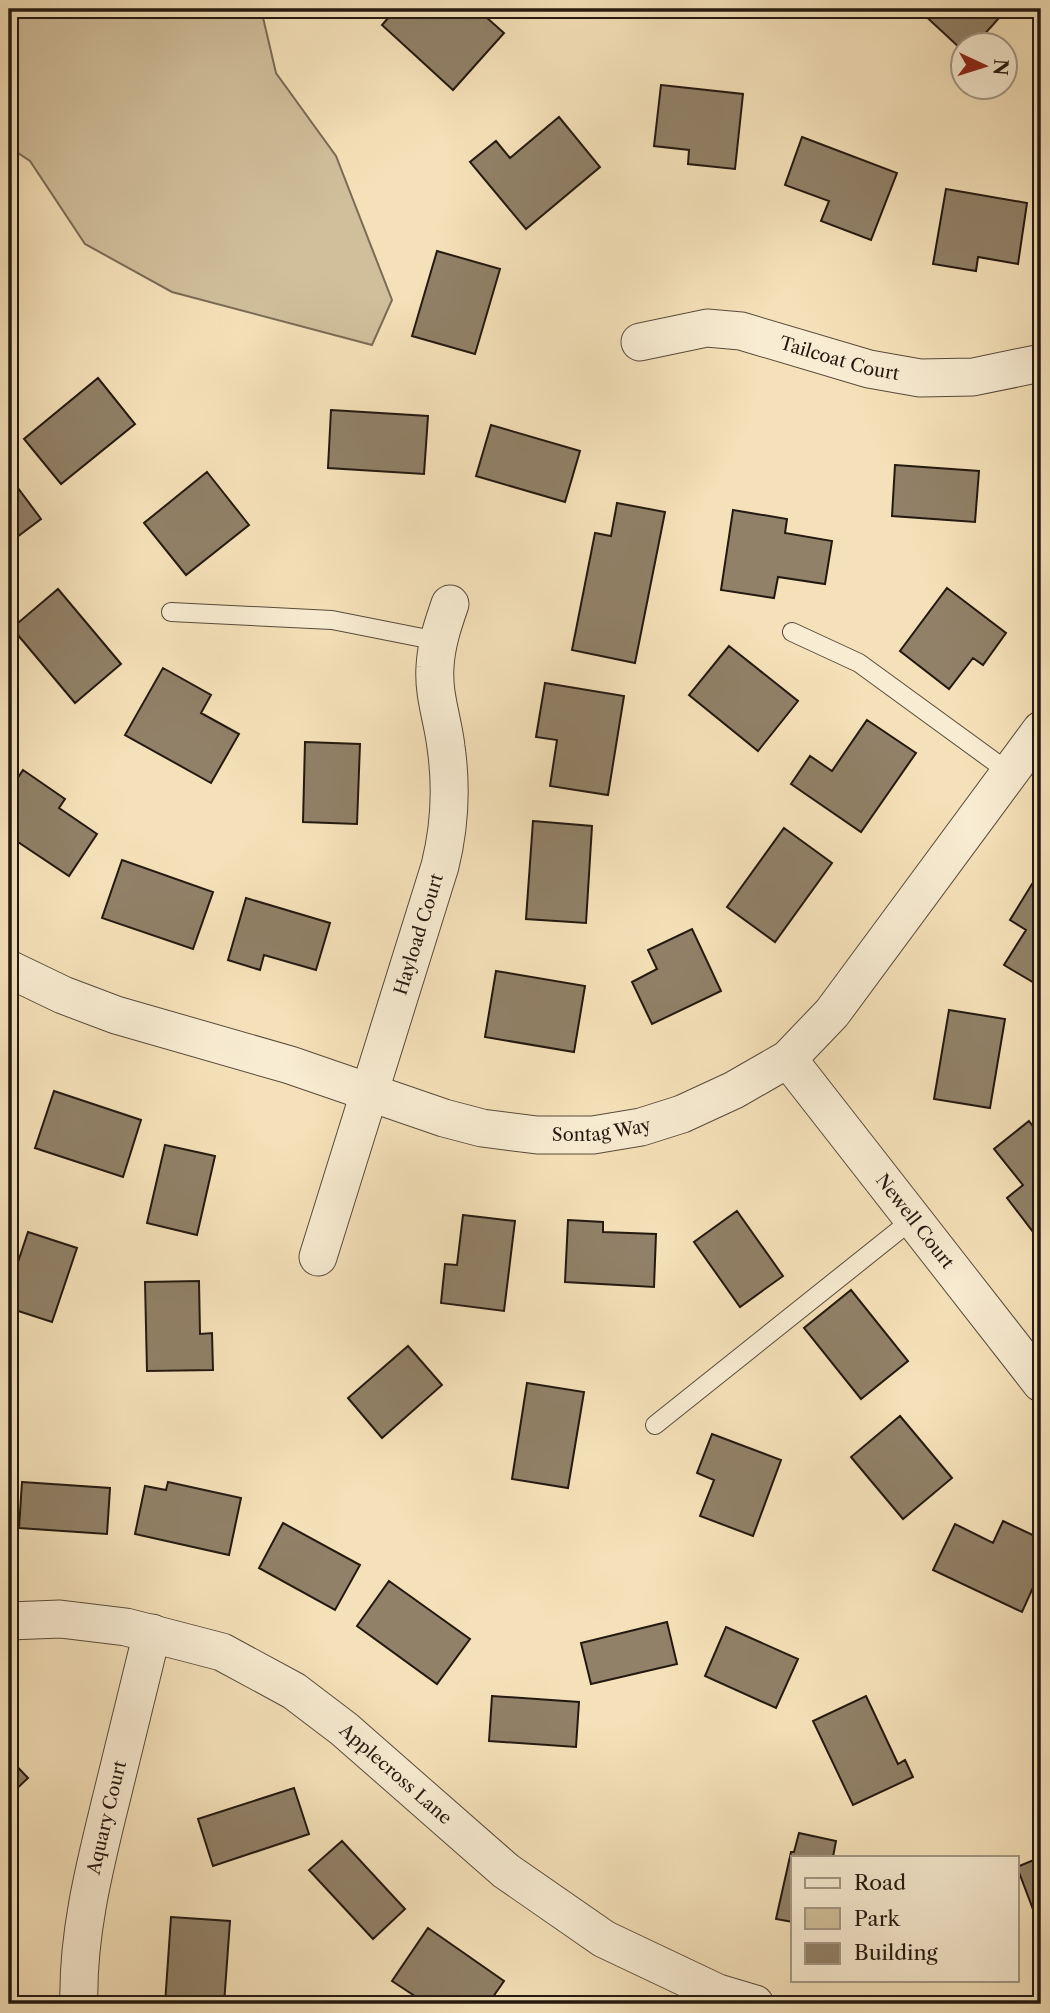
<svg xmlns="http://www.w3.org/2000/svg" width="1050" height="2013" viewBox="0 0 1050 2013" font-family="'Libre Caslon Text',serif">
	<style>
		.green { fill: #d1bf9c; stroke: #7a6c56; stroke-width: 2 }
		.building { fill: #918168; stroke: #241910; stroke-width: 2 }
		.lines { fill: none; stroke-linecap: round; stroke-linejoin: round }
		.lane-casing { stroke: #584b3a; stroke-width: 20 }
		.street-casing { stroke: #584b3a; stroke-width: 39 }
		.lane { stroke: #f8ecd2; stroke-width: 18 }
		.street { stroke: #f8ecd2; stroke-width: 37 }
		.labels { text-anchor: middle; stroke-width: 5; stroke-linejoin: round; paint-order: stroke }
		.street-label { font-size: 18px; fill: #241910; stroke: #f8ecd2 }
	</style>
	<rect width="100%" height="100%" fill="#f5e1b9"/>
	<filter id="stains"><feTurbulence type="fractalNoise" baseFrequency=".00286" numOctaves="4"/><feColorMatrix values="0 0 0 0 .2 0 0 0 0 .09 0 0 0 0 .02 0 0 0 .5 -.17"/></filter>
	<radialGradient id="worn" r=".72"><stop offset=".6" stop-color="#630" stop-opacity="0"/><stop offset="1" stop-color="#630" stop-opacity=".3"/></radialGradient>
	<path class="green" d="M9 9H261L276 73 336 156 392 300 372 345 172 292 85 244 30 161 9 147Z"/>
	<path class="building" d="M396 9H444L449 14 454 9H477L504 33 453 90 382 25Z
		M922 9H1007L974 46H962V50L920 11Z
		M661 85 743 94 735 169 688 164 689 150 654 146Z
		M559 117 600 167 526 229 470 162 496 141 510 158Z
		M802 137 897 173 871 240 821 221 829 201 785 185Z
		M946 189 1027 203 1018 264 978 257 976 271 933 264Z
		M437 251 500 269 475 354 412 336Z
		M98 378 135 424 61 484 24 439Z
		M331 410 428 416 424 474 328 468Z
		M491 425 580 451 565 502 476 476Z
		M895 465 979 471 975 522 892 516Z
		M207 472 249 525 186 575 144 523Z
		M9 476 41 519 9 543Z
		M617 503 665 512 635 663 572 650 595 533 611 536Z
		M733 510 787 519 785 533 832 541 825 584 778 577 774 598 721 590Z
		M947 588 1006 633 983 665 973 658 949 689 900 651Z
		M58 589 121 664 75 703 12 628Z
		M729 646 798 701 758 751 689 695Z
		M163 668 211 695 201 713 239 734 211 783 125 735Z
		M545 683 624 696 608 795 550 786 557 740 536 737Z
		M867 720 916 753 861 832 791 784 810 756 832 771Z
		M305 742 360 744 357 824 303 822Z
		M23 770 65 799 59 808 97 834 69 876 9 836V791Z
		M533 821 592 826 586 923 526 919Z
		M784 828 832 863 775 942 727 907Z
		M122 860 213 892 193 949 102 918Z
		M1032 884 1041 889V987L1004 965 1026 930 1010 920Z
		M246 898 330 923 316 970 264 955 260 970 228 960Z
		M692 929 721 991 652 1024 632 982 657 969 648 950Z
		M496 971 585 986 574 1052 485 1037Z
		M949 1010 1005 1019 990 1108 934 1099Z
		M54 1091 141 1120 123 1177 35 1148Z
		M1029 1121 1041 1137 1040 1241 1007 1198 1023 1185 994 1149Z
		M165 1145 215 1156 197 1235 147 1223Z
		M737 1211 783 1276 740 1307 694 1242Z
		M463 1215 515 1221 504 1311 441 1303 445 1264 457 1265Z
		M568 1220 603 1222V1232L656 1234 654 1287 565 1282Z
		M28 1232 77 1248 52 1322 9 1308V1289Z
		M199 1281 200 1334 212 1333 213 1370 147 1371 145 1282Z
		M851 1290 908 1361 861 1399 804 1328Z
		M408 1346 442 1385 382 1438 348 1398Z
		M527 1383 584 1392 568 1488 512 1479Z
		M900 1416 952 1478 903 1519 851 1457Z
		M712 1434 781 1460 753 1536 700 1516 714 1480 697 1473Z
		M22 1482 110 1488 107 1534 19 1528Z
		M168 1482 241 1498 229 1555 135 1534 145 1486 166 1490Z
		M1003 1521 1041 1539V1570L1022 1612 933 1570 955 1524 993 1543Z
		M283 1523 360 1565 335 1610 259 1568Z
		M389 1581 470 1639 437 1684 357 1626Z
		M667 1622 677 1664 591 1684 581 1643Z
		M726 1627 798 1659 776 1708 705 1676Z
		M492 1696 579 1702 576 1747 489 1741Z
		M866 1696 898 1764 905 1760 913 1777 853 1805 813 1721Z
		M9 1758 28 1778 9 1796Z
		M294 1788 309 1834 213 1866 198 1819Z
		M799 1833 836 1841 833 1857H793V1922L776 1919 791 1852H794Z
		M342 1841 405 1909 373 1939 309 1870Z
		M1041 1857V1909L1034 1912 1017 1867Z
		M171 1917 230 1921 224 2004H165Z
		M428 1928 504 1981 488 2004H427L392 1981Z"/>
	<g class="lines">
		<g class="lane-casing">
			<path id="lane" d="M171 612 332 620 438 641
				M792 632 859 663 1010 773
				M655 1425 913 1219"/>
		</g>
		<g class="street-casing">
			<g id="street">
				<path id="s1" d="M640 342 707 328 741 331 869 369 920 378 973 377 1041 363"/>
				<path id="s2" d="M9 969 63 995 116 1015 290 1065 444 1118 482 1128 537 1135H593L641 1127 682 1114 734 1090 788 1059 832 1013 1041 730"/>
				<path id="s3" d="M788 1059 1041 1383"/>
				<path id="s4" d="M318 1257 440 866C450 826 452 789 446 747 443 720 433 695 435 667 436 645 443 624 450 604"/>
				<path id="s5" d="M9 1621 60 1619 126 1627 222 1652 294 1691 344 1729 506 1871 604 1939 718 1993 755 2004"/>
				<path id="s6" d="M79 2004C77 1937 94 1869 110 1804 124 1747 138 1690 152 1633"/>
			</g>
		</g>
		<use href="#lane" class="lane"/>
		<use href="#street" class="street"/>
	</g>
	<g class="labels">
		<g class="street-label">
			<text dy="6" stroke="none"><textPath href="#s1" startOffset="205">Tailcoat Court</textPath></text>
			<text dy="6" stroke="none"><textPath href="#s4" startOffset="338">Hayload Court</textPath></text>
			<text dy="6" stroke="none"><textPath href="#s2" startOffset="620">Sontag Way</textPath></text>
			<text dy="6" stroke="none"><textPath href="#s3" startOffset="206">Newell Court</textPath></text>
			<text dy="6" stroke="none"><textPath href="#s5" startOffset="430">Applecross Lane</textPath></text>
			<text dy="6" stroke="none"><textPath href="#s6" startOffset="189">Aquary Court</textPath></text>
		</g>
	</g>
	<rect width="1050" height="2013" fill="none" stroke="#f5e1b9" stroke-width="35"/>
	<rect x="10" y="10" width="1029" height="1992" fill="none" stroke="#241910" stroke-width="3.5"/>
	<rect x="18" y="18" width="1015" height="1978" fill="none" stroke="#241910" stroke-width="2"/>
	<rect x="791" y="1856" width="228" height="126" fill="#f8ecd2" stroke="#a39884" stroke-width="2"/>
	<rect x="805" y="1878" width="35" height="10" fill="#f8ecd2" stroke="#a39884" stroke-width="2"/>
	<text x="854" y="1890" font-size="21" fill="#241910">Road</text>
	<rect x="805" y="1908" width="35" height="21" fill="#d1bf9c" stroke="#a39884" stroke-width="2"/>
	<text x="854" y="1926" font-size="21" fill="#241910">Park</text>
	<rect x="805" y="1943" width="35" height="21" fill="#918168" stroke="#a39884" stroke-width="2"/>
	<text x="854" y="1960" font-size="21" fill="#241910">Building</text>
	<g transform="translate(984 66) rotate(94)"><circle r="33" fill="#f8ecd2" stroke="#a39884" stroke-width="2"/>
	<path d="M0-5L12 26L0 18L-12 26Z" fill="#8f2418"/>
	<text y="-10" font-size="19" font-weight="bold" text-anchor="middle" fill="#241910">N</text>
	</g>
	<rect width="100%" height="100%" filter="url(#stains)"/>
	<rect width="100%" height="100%" fill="url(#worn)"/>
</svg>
